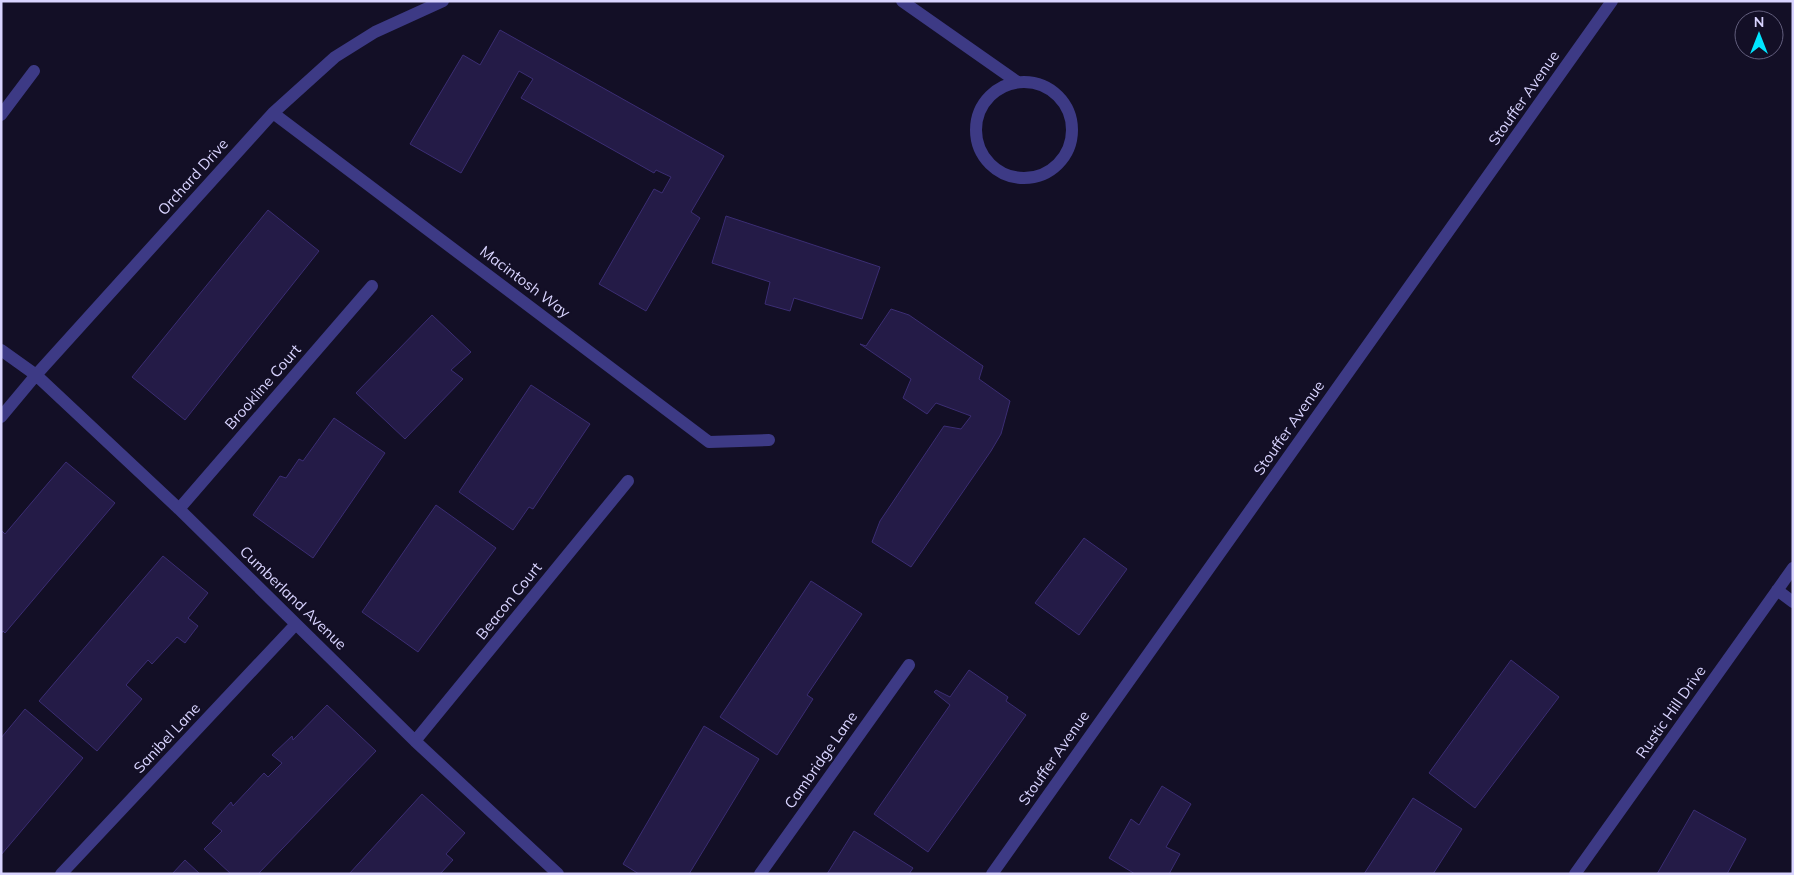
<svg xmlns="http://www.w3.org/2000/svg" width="1794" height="875" viewBox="0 0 1794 875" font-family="Mulish,sans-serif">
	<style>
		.building { fill: #241b47; stroke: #3b2d73 }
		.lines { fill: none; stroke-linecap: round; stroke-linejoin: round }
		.minor { stroke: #3d3a85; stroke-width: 12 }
		.labels { text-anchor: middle; stroke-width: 4; stroke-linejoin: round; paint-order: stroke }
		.street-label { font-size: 15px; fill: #d9d4ff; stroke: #130f26 }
	</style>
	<rect width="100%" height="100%" fill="#130f26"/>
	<path class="building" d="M500 30 724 156 691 212 700 218 646 311 599 284 654 189 662 193 671 177 656 170 654 173 521 98 533 79 519 71 461 173 410 144 463 55 480 65Z
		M268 210 319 251 185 420 132 377Z
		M726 216 880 267 862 319 794 298 790 311 765 304 770 282 712 263Z
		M891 309 909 315 983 366 979 379 1010 401 1001 434 991 451 911 567 872 542 880 521 944 426 961 429 971 416 936 403 927 414 903 398 911 379 860 344 866 346Z
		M432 315 471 352 451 370 463 379 405 439 356 393Z
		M531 385 590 424 533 509 529 507 513 530 459 492Z
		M334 418 385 453 313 558 253 515 280 476 286 478 299 459 303 461Z
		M66 462 115 503 5 633 3 631 1 634V530L5 534Z
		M436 505 496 548 418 652 362 612Z
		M1084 538 1127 569 1079 635 1035 603Z
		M163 556 208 593 188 618 198 626 185 643 177 637 152 664 148 660 126 685 142 699 97 751 39 701Z
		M811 581 862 614 807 695 813 699 777 755 720 717Z
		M1511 660 1559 697 1475 808 1429 773Z
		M969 670 1008 697 1006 701 1026 715 928 852 874 814 950 705 934 692 936 690 950 697Z
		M327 705 376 751 258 874H231L204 849 222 831 212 823 231 802 233 806 264 773 268 777 282 763 272 755 292 736 293 740Z
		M25 709 83 758 1 855V738Z
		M704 726 759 759 689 874H639L623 864Z
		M1162 786 1191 804 1166 847 1180 854 1169 874H1135L1109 858 1131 819 1139 825Z
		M422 794 465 833 446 854 453 860 440 874H349Z
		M1413 798 1462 829 1433 874H1364Z
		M1694 810 1746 839 1727 874H1657Z
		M854 831 913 868 909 874H827Z
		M185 860 200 874H172Z"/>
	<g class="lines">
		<path class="minor" d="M902 1 1016 81
			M976 130a48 48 0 1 1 96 0a48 48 0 1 1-96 0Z
			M273 113 709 442 769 440
			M1 115 34 71
			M1 350 36 375 179 509 415 741 558 874
			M1 417 36 375 273 113 335 57 375 32 443 1
			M179 509 372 286
			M1777 590 1793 602
			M415 741 628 481
			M61 874 296 624
			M760 874 909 665
			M992 874 1612 1
			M1575 874 1793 568"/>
	</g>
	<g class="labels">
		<g class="street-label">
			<text transform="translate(1524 98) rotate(-55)" y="5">Stouffer Avenue</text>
			<text transform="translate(193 177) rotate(-48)" y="5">Orchard Drive</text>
			<text transform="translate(525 282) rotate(37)" y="5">Macintosh Way</text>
			<text transform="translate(263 387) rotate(-49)" y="5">Brookline Court</text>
			<text transform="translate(1289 428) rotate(-55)" y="5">Stouffer Avenue</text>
			<text transform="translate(293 598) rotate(44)" y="5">Cumberland Avenue</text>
			<text transform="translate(509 601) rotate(-51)" y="5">Beacon Court</text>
			<text transform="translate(1671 712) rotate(-55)" y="5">Rustic Hill Drive</text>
			<text transform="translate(167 738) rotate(-47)" y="5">Sanibel Lane</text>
			<text transform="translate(1054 758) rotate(-55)" y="5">Stouffer Avenue</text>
			<text transform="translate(821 760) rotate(-55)" y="5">Cambridge Lane</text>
		</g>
	</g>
	<rect width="1794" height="875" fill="none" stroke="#d9d4ff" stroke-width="5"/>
	<g transform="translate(1759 35)"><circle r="24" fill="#130f26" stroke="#625e7d"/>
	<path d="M0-4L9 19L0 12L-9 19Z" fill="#00e5ff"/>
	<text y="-8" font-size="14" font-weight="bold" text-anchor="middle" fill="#d9d4ff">N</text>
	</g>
</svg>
